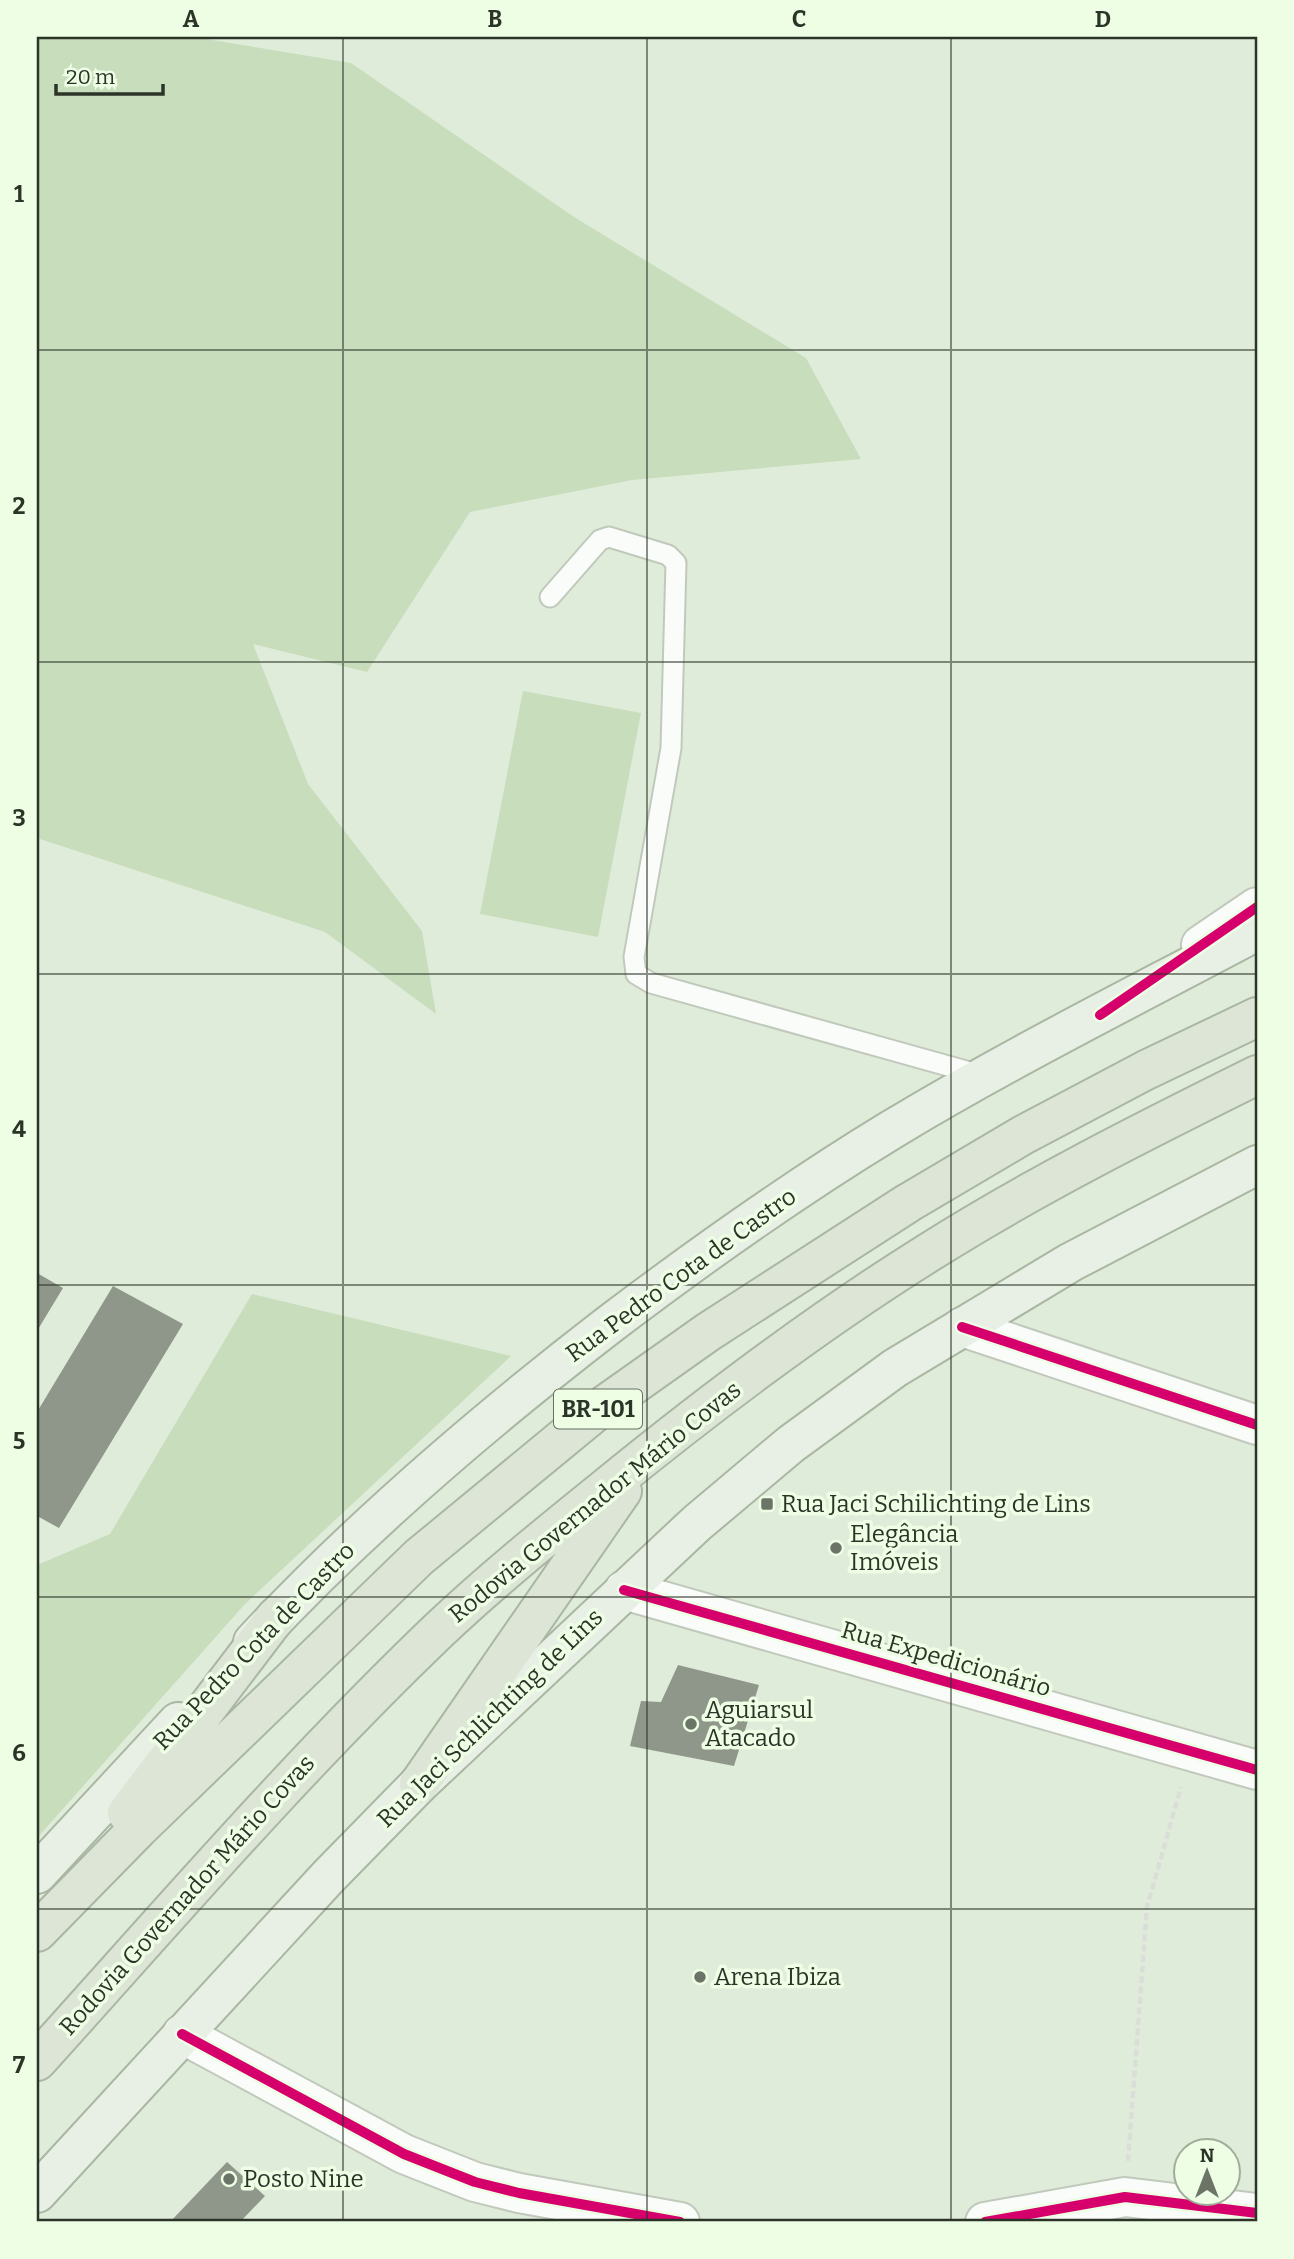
<svg xmlns="http://www.w3.org/2000/svg" width="1294" height="2259" viewBox="0 0 1294 2259" font-family="Bitter,serif">
	<style>
		.green { fill: #c7ddbc }
		.building { fill: #8f978a }
		.lines { fill: none; stroke-linecap: round; stroke-linejoin: round }
		.service-casing { stroke: #c0c9bc; stroke-width: 23 }
		.minor-casing { stroke: #c0c9bc; stroke-width: 42 }
		.primary-casing { stroke: #a9b7a2; stroke-width: 42 }
		.motorway-casing { stroke: #a9b7a2; stroke-width: 42 }
		.path { stroke: #dbded8; stroke-width: 4.5; stroke-dasharray: 7 3.5; stroke-linecap: butt }
		.service { stroke: #fafcf9; stroke-width: 19 }
		.minor { stroke: #fafcf9; stroke-width: 38 }
		.primary { stroke: #e8efe5; stroke-width: 38 }
		.motorway { stroke: #dde5d7; stroke-width: 38 }
		.cycleway-casing { stroke: #edfee5; stroke-width: 15 }
		.cycleway { stroke: #d6006c; stroke-width: 10 }
		.grid { fill: none; stroke: #2c3428; stroke-width: 2; stroke-opacity: 0.55 }
		.poi-dot { fill: #6b7466; stroke: #edfee5; stroke-width: 2.5 }
		.labels { text-anchor: middle; stroke-width: 7; stroke-linejoin: round; paint-order: stroke }
		.shield { fill: #edfee5; stroke: #667161; stroke-width: 2 }
		.shield-label { font-size: 23px; font-weight: bold; fill: #2c3428 }
		.street-label { font-size: 24px; fill: #2c3428; stroke: #edfee5 }
		.poi-label { font-size: 24px; fill: #2c3428; stroke: #edfee5; text-anchor: start }
		.neatline { fill: none; stroke: #2c3428; stroke-width: 2.5 }
		.grid-label { font-size: 23px; text-anchor: middle; font-weight: bold; fill: #2c3428 }
	</style>
	<rect width="100%" height="100%" fill="#e0ecda"/>
	<path class="green" d="M37 37H194L351 63 574 217 806 358 861 459 632 480 470 512 367 672 253 644 308 784 422 931 436 1014 325 932 37 838Z
		M523 691 641 713 598 937 480 914Z
		M252 1294 511 1356 245 1604 37 1838V1565L110 1534Z"/>
	<path class="building" d="M37 1273 63 1288 37 1331Z
		M113 1286 183 1324 59 1528 37 1516V1412Z
		M678 1665 759 1685 734 1766 630 1746 641 1701 661 1702Z
		M227 2162 265 2196 240 2222H170Z"/>
	<g class="lines">
		<g class="service-casing">
			<path id="service" d="M550 597 600 540 609 537 668 555 676 563 671 748 634 957 636 974 651 983 984 1076"/>
		</g>
		<g class="minor-casing">
			<path id="minor" d="M1201 945 1257 907
				M962 1327 1257 1425
				M624 1590 1257 1770
				M182 2034 404 2154 475 2182 519 2193 680 2222
				M985 2222 1125 2197 1257 2213"/>
		</g>
		<g class="primary-casing">
			<path id="primary" d="M253 1642C361 1526 484 1421 610 1324 701 1255 794 1189 891 1130 1010 1058 1135 996 1257 931
				M37 1874 178 1722
				M37 2193 328 1877 419 1784 697 1523 791 1444 895 1368 1071 1262 1257 1165"/>
		</g>
		<g class="motorway-casing">
			<path id="motorway" d="M419 1784 622 1491
				M127 1813 276 1617
				M37 1932 139 1828 419 1557 595 1412 708 1332 908 1203 1023 1135 1146 1070 1257 1017
				M37 2061C168 1916 296 1767 438 1631 492 1580 550 1533 607 1487 710 1403 816 1323 928 1253 1034 1186 1146 1130 1257 1075"/>
		</g>
		<path class="path" d="M1128 2161 1147 1907 1181 1787"/>
		<use href="#service" class="service"/>
		<use href="#minor" class="minor"/>
		<use href="#primary" class="primary"/>
		<use href="#motorway" class="motorway"/>
		<g class="cycleway-casing">
			<path id="cycleway" d="M1100 1015 1257 907
				M962 1327 1257 1425
				M624 1590 1257 1770
				M182 2034 404 2154 475 2182 519 2193 680 2222
				M985 2222 1125 2197 1257 2213"/>
		</g>
		<use href="#cycleway" class="cycleway"/>
	</g>
	<path class="grid" d="M343 37V2222M647 37V2222M951 37V2222M37 350H1257M37 662H1257M37 974H1257M37 1285H1257M37 1597H1257M37 1909H1257"/>
	<g class="poi-dot">
		<rect x="760" y="1497" width="14" height="14" rx="3.5"/>
		<circle cx="836" cy="1548" r="7"/>
		<circle cx="691" cy="1724" r="7"/>
		<circle cx="700" cy="1977" r="7"/>
		<circle cx="229" cy="2179" r="7"/>
	</g>
	<g class="labels">
		<rect class="shield" x="554" y="1389.5" width="88" height="39" rx="5"/>
		<g class="shield-label">
			<text x="598" y="1417">BR-101</text>
		</g>
		<g class="street-label">
			<text transform="translate(681 1275) rotate(-36)" y="8">Rua Pedro Cota de Castro</text>
			<text transform="translate(595 1502) rotate(-39)" y="8">Rodovia Governador Mário Covas</text>
			<text transform="translate(254 1646) rotate(-46)" y="8">Rua Pedro Cota de Castro</text>
			<text transform="translate(946 1659) rotate(16)" y="8">Rua Expedicionário</text>
			<text transform="translate(490 1718) rotate(-44)" y="8">Rua Jaci Schlichting de Lins</text>
			<text transform="translate(187 1895) rotate(-48)" y="8">Rodovia Governador Mário Covas</text>
		</g>
		<g class="poi-label">
			<text x="781" y="1512">Rua Jaci Schilichting de Lins</text>
			<text x="850" y="1542">Elegância<tspan x="850" dy="28">Imóveis</tspan></text>
			<text x="705" y="1718">Aguiarsul<tspan x="705" dy="28">Atacado</tspan></text>
			<text x="714" y="1985">Arena Ibiza</text>
			<text x="243" y="2187">Posto Nine</text>
		</g>
	</g>
	<rect width="1294" height="2259" fill="none" stroke="#edfee5" stroke-width="77"/>
	<g transform="translate(1207 2172)"><circle r="33" fill="#edfee5" stroke="#a0ad99" stroke-width="2"/>
	<path d="M0-5L12 26L0 18L-12 26Z" fill="#6b7466"/>
	<text y="-10" font-size="19" font-weight="bold" text-anchor="middle" fill="#2c3428">N</text>
	</g>
	<path d="M56 84v10h107v-10" fill="none" stroke="#2c3428" stroke-width="3.5"/>
	<text x="66" y="84" font-size="21" fill="#2c3428" stroke="#edfee5" stroke-width="5" paint-order="stroke">20 m</text>
	<rect x="38" y="38" width="1218" height="2182" class="neatline"/>
	<g class="grid-label">
		<text x="191" y="27">A</text>
		<text x="495" y="27">B</text>
		<text x="799" y="27">C</text>
		<text x="1103" y="27">D</text>
		<text x="19" y="202">1</text>
		<text x="19" y="514">2</text>
		<text x="19" y="826">3</text>
		<text x="19" y="1137">4</text>
		<text x="19" y="1449">5</text>
		<text x="19" y="1761">6</text>
		<text x="19" y="2073">7</text>
	</g>
</svg>
